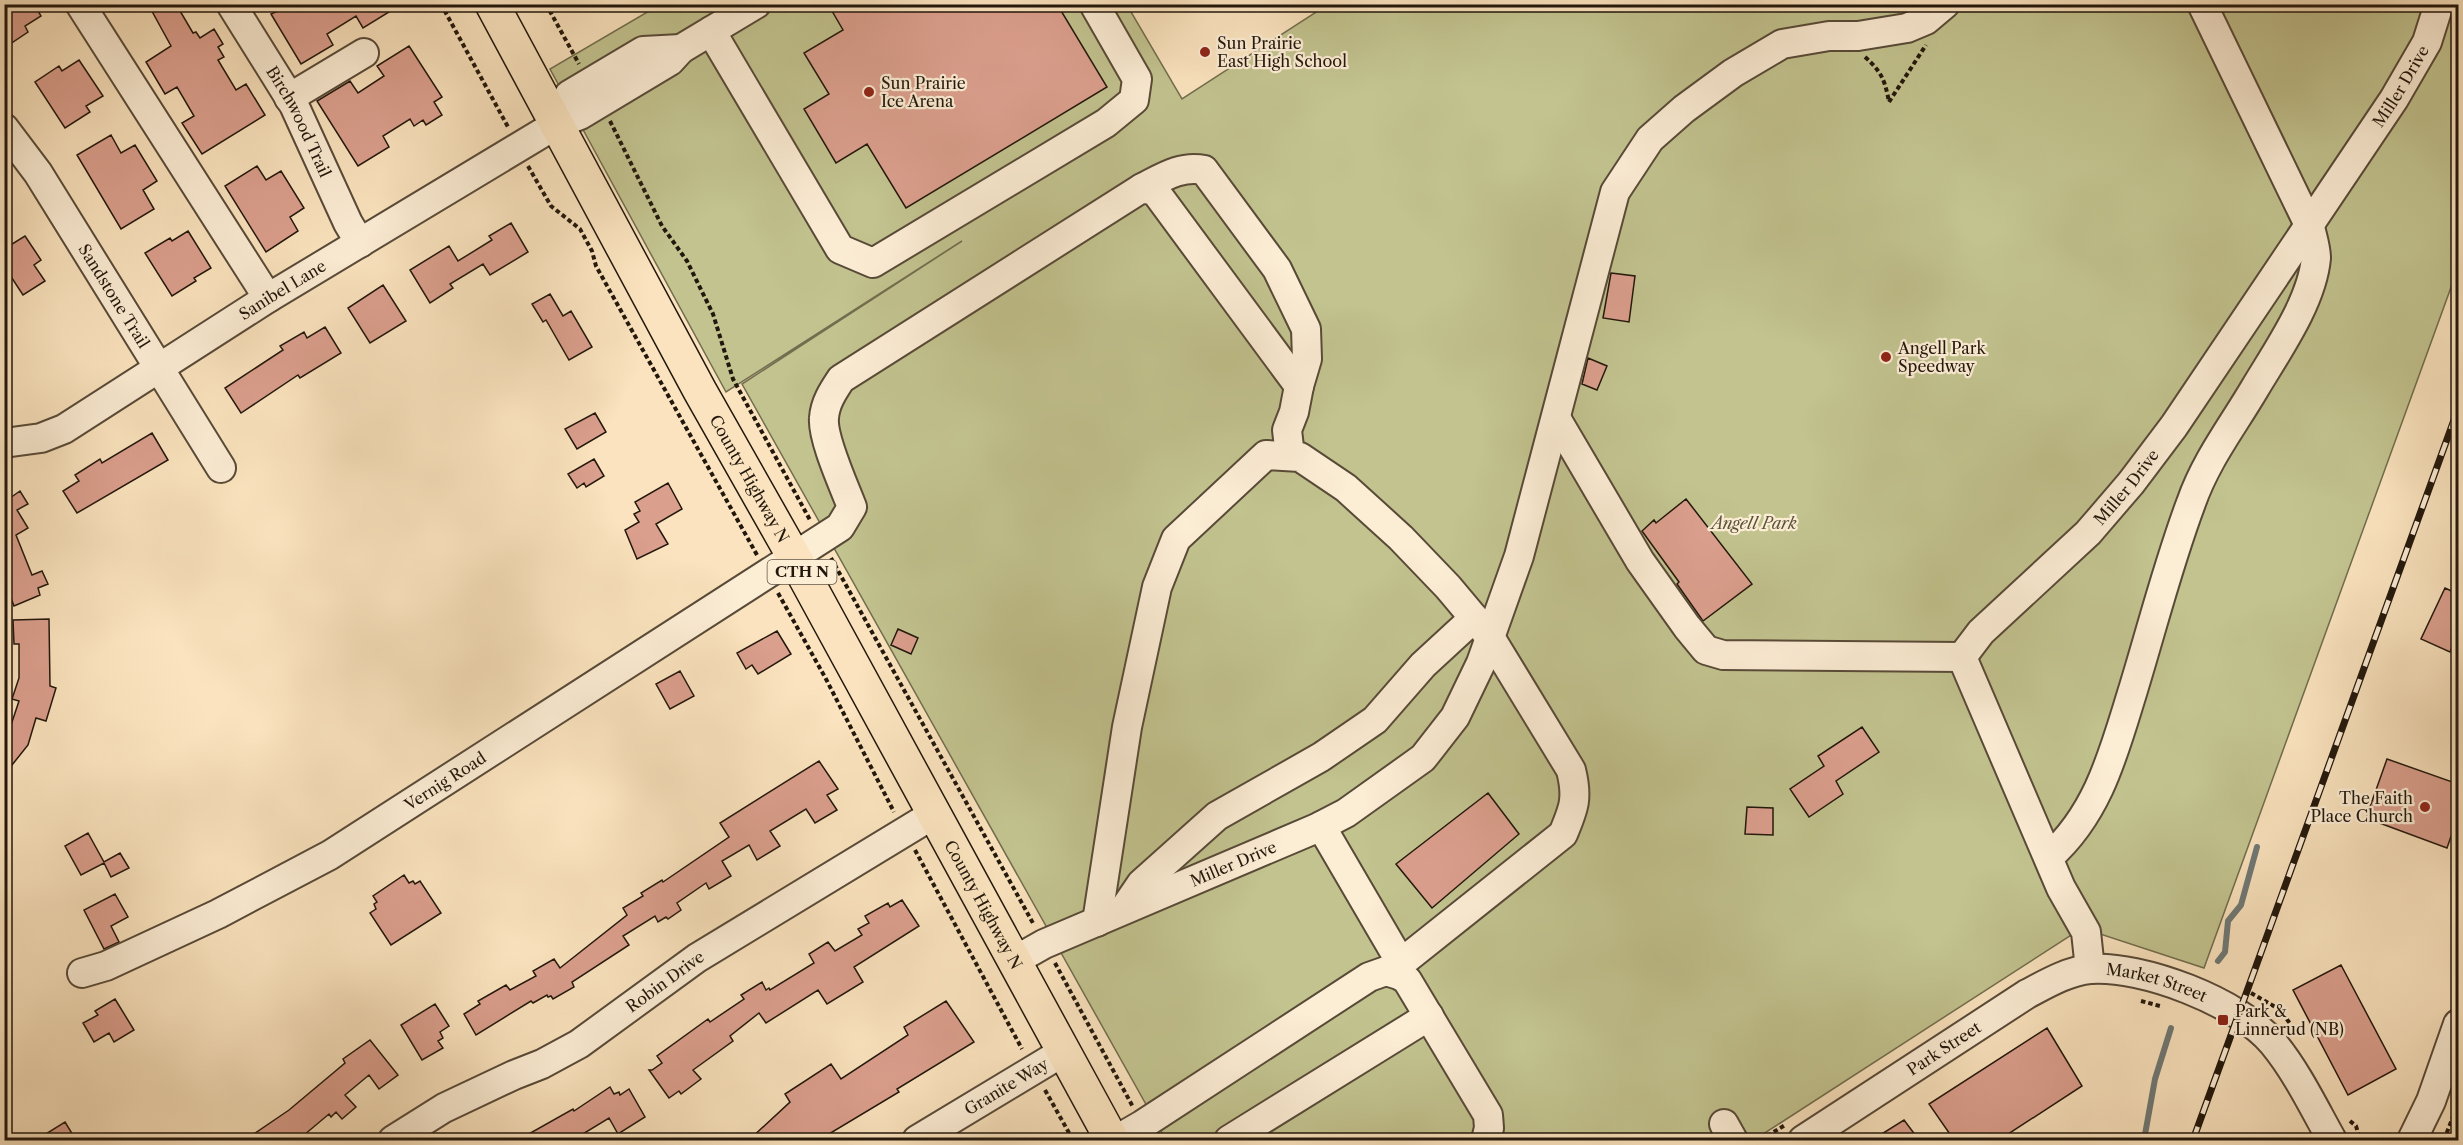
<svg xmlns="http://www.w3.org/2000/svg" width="2463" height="1145" viewBox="0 0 2463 1145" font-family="'Libre Caslon Text',serif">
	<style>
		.green { fill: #c2c38f; stroke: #726d4e; stroke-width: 1.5 }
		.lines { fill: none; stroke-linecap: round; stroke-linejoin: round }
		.stream { stroke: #707976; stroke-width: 6 }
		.building { fill: #db9f8d; stroke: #22170c; stroke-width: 1.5 }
		.minor-casing { stroke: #584a38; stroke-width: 32 }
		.major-casing { stroke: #22170c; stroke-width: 36 }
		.path { stroke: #22170c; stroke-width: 4; stroke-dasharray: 4.5 3; stroke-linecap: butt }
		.minor { stroke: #fcedd5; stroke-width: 28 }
		.major { stroke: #fae3be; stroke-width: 33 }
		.rail-casing { stroke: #22170c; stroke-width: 7 }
		.rail { stroke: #fcedd5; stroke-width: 4.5; stroke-dasharray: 14; stroke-linecap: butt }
		.poi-dot { fill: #8f2418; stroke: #fcedd5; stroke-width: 2 }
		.labels { text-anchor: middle; stroke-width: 4.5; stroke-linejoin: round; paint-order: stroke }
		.shield { fill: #fcedd5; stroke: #635748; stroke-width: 1.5 }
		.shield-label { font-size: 15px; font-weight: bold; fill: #22170c }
		.poi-label { font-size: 16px; fill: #22170c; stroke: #fcedd5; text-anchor: start }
		.street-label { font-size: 16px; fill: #22170c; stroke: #fcedd5 }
		.park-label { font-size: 16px; font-style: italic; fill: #5a533a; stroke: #fcedd5 }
	</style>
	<rect width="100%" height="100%" fill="#fae3be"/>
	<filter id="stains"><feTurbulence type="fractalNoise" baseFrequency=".00333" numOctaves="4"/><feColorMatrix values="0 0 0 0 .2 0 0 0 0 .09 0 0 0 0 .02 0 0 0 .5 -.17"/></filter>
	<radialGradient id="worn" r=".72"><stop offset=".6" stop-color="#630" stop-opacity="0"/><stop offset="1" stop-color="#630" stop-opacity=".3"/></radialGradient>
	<path class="green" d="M661 4 1127 5 1182 99 1327 5H2458V268L2204 968 2082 928 1754 1140H1166L742 384 962 241 726 392 550 69Z"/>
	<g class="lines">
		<path class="stream" d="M2218 961 2225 952 2228 921 2241 905 2257 847
			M2144 1140 2155 1079 2171 1028"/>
	</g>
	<path class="building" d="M4 4H34L41 16 25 26 28 32 4 48Z
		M148 4H176L193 33 196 32 200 38 214 29 223 44 218 47 224 57 218 60 236 90 246 84 265 115 202 154 182 123 194 116 177 87 165 94 146 62 171 46Z
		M274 4H402L363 28 356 16 327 34 333 45 301 64 271 14 278 11Z
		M828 4H1057L1107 87 906 208 867 144 836 163 804 109 829 94 804 53 843 30Z
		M409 46 442 97 434 102 442 115 426 125 423 120 414 126 410 119 383 136 389 147 358 166 317 101 350 81 358 93 384 76 377 66Z
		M79 60 103 96 86 106 90 112 65 128 35 82 59 66 62 71Z
		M111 135 121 153 135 145 157 181 143 190 154 209 121 229 77 155Z
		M257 166 266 180 281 171 304 208 290 217 298 231 266 252 225 186Z
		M511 223 528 252 490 275 483 264 450 284 453 288 430 303 410 270 449 246 458 261 492 240 489 236Z
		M188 231 211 268 194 278 196 281 172 296 145 253 170 238 172 241Z
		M25 236 41 260 34 265 45 281 23 295 4 266V249Z
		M1611 273 1635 276 1629 322 1603 318Z
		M383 285 406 321 370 343 348 308Z
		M550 294 563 316 571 311 592 347 569 360 546 320 543 322 532 304Z
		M325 327 341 353 300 378 298 375 241 413 225 388 283 350 280 346 304 332 307 338Z
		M1588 358 1607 366 1597 390 1582 384Z
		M595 413 606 432 577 449 565 429Z
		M152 433 168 460 77 513 63 491 79 481 75 475 100 459 102 463Z
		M594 459 604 476 586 487 584 483 577 488 568 474Z
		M668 483 682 509 656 524 668 544 637 559 625 530 639 522 634 514 640 511 635 502Z
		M4 489 10 498 20 491 28 504 17 510 28 528 16 535 32 575 42 571 48 584 38 588 40 595 14 606 11 598 4 601V580L10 578 4 565Z
		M1686 499 1752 584 1703 621 1677 584 1679 582 1642 531 1654 520 1656 523Z
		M2445 588 2458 594V633L2450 652 2421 639Z
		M49 619 50 686 56 688 46 721 36 718 28 745 4 775V746L19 701 12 699 19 678V644H14L13 620Z
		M898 629 918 638 911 654 891 645Z
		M777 631 791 654 758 674 752 665 746 669 737 653Z
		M680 671 694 696 670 709 656 684Z
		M1862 727 1879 752 1836 781 1843 794 1809 817 1790 789 1824 766 1818 756Z
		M2387 759 2458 784V816L2447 848 2366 818Z
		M819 761 838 789 827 795 837 810 815 823 806 809 770 831 780 846 757 860 749 845 722 861 731 876 709 889 706 883 677 903 681 910 668 919 666 917 658 922 655 916 623 936 629 945 572 982 574 987 553 999 551 996 548 997 547 995 533 1003 531 1001 476 1035 464 1014 480 1004 478 1001 506 985 510 990 536 976 533 971 554 959 560 968 627 915 623 908 643 896 641 893 662 880 663 882 729 837 720 823Z
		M1488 793 1519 834 1432 908 1396 864Z
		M1747 807 1773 808V835L1745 834Z
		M88 833 104 862 120 853 129 868 111 877 104 863 81 875 65 846Z
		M404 875 409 883 413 881 415 884 420 881 441 913 391 945 370 913 376 909 374 904 377 902 373 896Z
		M115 894 128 917 111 926 119 942 104 949 84 910Z
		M902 900 919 926 854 967 863 982 827 1004 818 990 766 1023 759 1013 730 1036 733 1041 693 1070 701 1079 681 1094 679 1091 669 1098 649 1070H652L662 1063 657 1056 708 1019 710 1022 744 999 741 995 762 982 766 990 769 988 770 990 814 963 809 954 828 942 835 951 862 935 858 929 869 923 865 916 888 903 890 907Z
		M2341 965 2396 1069 2348 1095 2293 990Z
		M115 999 134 1030 114 1042 109 1033 94 1042 83 1023 98 1015 95 1011Z
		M946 1001 974 1042 897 1089 899 1092 819 1140H749L790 1102 785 1094 831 1064 841 1079 908 1035 904 1027Z
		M435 1004 449 1026 440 1032 443 1038 438 1041 443 1048 422 1060 401 1025Z
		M2047 1028 2082 1086 1999 1140H1954L1929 1104Z
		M370 1040 398 1075 379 1089 369 1075 345 1095 356 1107 342 1119 336 1112 331 1117 329 1114 298 1140H245L289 1110 345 1063 343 1059Z
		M610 1087 614 1094 619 1092 620 1095 629 1089 645 1117 618 1134 609 1118 573 1140H518L573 1109 574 1111Z
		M1904 1120 1919 1140H1872Z
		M65 1122 76 1140H36Z"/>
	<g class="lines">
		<g class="minor-casing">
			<g id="minor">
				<path d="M80 4 268 298"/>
				<path id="s1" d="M231 4 294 105 348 223 360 243"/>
				<path d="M711 31 840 249 873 263 1106 123 1134 100 1137 79 1094 4"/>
				<path d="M289 98 364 53"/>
				<path d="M557 124 569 95 643 51 681 49"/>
				<path id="s2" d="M4 128 38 173 221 468"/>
				<path d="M1142 188C1162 178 1181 165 1204 170L1277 269 1306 329 1307 359 1299 386"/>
				<path d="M1556 418 1640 561 1687 627 1706 650 1723 655 1962 657"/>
				<path id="s3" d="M4 443 41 438 64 429 268 298 557 124 580 115 670 61 681 49 756 4"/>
				<path id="s4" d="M1962 657 1981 632 2088 533 2131 483 2174 426 2394 99 2427 42 2439 4"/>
				<path d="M1962 657 2061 888 2086 932 2090 969"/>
				<path d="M2049 857C2099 813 2114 751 2133 690 2152 628 2168 564 2191 503 2206 460 2232 427 2255 388 2277 351 2312 302 2316 258 2316 248 2312 236 2310 227L2202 4"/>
				<path d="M1124 909 1141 884 1217 816 1321 757 1375 720 1423 665 1474 618"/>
				<path d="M1097 922 1127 727 1157 587 1176 539 1266 455 1300 457 1346 488 1401 538 1448 587 1490 637 1571 770C1578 798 1574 808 1563 834L1401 963 1321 826"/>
				<path id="s5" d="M1014 961 1044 944 1317 828 1346 813 1423 758 1455 717 1481 663 1519 556 1615 192 1650 139 1684 109 1733 73 1782 44 1829 36H1858L1907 28 1926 20 1945 4"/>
				<path id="s6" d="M82 973 106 966 218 914 330 855 840 527 852 507C844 486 822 438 824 418 825 403 833 391 841 379L1142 188 1155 191 1299 386 1294 412 1287 430 1290 456"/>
				<path d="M1724 1124 1733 1140"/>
				<path id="s7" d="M393 1140 444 1108 514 1075 542 1064 579 1044 697 958 934 814"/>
				<path id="s8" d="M917 1140 1063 1052"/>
				<path d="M1116 1140 1142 1125 1369 977 1386 971 1399 975 1407 980 1488 1115 1489 1128 1486 1140"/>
				<path d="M1229 1140 1429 1016"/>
				<path id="s9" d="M1803 1140 2027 994C2046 984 2068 971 2090 969 2142 965 2239 1002 2273 1043 2297 1072 2314 1108 2332 1140"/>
				<path d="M2412 1140 2431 1101 2458 1024"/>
			</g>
		</g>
		<g class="major-casing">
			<g id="major">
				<path id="s10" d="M492 4 700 391 794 557 1112 1140"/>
			</g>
		</g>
		<path class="path" d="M441 4 508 127
			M546 4 579 64
			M1865 57C1882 72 1885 81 1889 102
			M1889 102 1926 45
			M610 121 662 226 687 261 713 314 733 379 810 520
			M528 166 551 206 580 229 592 251 596 266 757 555
			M831 558 1034 925
			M778 593 826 679 894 812
			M915 850 1022 1049
			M1055 963 1133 1107
			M2251 993 2279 1009 2295 1030
			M2141 1001 2160 1006
			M1045 1090 1073 1140
			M2350 1121 2356 1126 2360 1140
			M1761 1140 1785 1125
			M2444 1140 2458 1104"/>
		<use href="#minor" class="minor"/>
		<use href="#major" class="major"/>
		<g class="rail-casing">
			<path id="rail" d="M2193 1140 2458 409"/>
		</g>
		<use href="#rail" class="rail"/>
	</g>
	<g class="poi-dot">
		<circle cx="1205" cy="52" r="6"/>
		<circle cx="869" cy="92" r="6"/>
		<circle cx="1886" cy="357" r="6"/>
		<circle cx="2425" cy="807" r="6"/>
		<rect x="2217" y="1014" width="12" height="12" rx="3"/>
	</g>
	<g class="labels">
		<rect class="shield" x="767.5" y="560" width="69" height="24" rx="4.5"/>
		<g class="shield-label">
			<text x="802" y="577">CTH N</text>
		</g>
		<g class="poi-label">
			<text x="1217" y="49">Sun Prairie<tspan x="1217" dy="18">East High School</tspan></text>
			<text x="881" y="89">Sun Prairie<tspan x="881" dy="18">Ice Arena</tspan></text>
			<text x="1898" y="354">Angell Park<tspan x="1898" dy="18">Speedway</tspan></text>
			<text x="2413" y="804" text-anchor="end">The Faith<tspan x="2413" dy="18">Place Church</tspan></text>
			<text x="2235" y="1017">Park &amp;<tspan x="2235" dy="18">Linnerud (NB)</tspan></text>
		</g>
		<g class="street-label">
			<text dy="6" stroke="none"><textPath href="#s4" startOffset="723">Miller Drive</textPath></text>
			<text dy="6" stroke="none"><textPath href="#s1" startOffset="136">Birchwood Trail</textPath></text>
			<text dy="6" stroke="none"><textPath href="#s3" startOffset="321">Sanibel Lane</textPath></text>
			<text dy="6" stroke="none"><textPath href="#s2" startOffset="201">Sandstone Trail</textPath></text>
			<text dy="6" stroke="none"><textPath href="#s10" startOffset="540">County Highway N</textPath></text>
			<text dy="6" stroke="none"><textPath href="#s4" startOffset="237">Miller Drive</textPath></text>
			<text dy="6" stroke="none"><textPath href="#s6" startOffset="412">Vernig Road</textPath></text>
			<text dy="6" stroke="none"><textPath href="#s5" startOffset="240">Miller Drive</textPath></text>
			<text dy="6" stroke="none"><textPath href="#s10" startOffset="1026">County Highway N</textPath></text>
			<text dy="6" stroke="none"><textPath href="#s7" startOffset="316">Robin Drive</textPath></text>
			<text dy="6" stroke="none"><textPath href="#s9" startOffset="404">Market Street</textPath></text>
			<text dy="6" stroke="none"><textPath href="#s9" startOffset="168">Park Street</textPath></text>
			<text dy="6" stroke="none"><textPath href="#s8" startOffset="104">Granite Way</textPath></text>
		</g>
		<g class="park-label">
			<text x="1754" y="529">Angell Park</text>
		</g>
	</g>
	<rect width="2463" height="1145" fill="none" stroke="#fae3be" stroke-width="24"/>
	<rect x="6" y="6" width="2451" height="1133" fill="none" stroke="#22170c" stroke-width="3"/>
	<rect x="12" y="12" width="2439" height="1121" fill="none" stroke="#22170c" stroke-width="1.5"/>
	<rect width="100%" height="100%" filter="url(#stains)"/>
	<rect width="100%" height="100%" fill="url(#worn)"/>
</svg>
